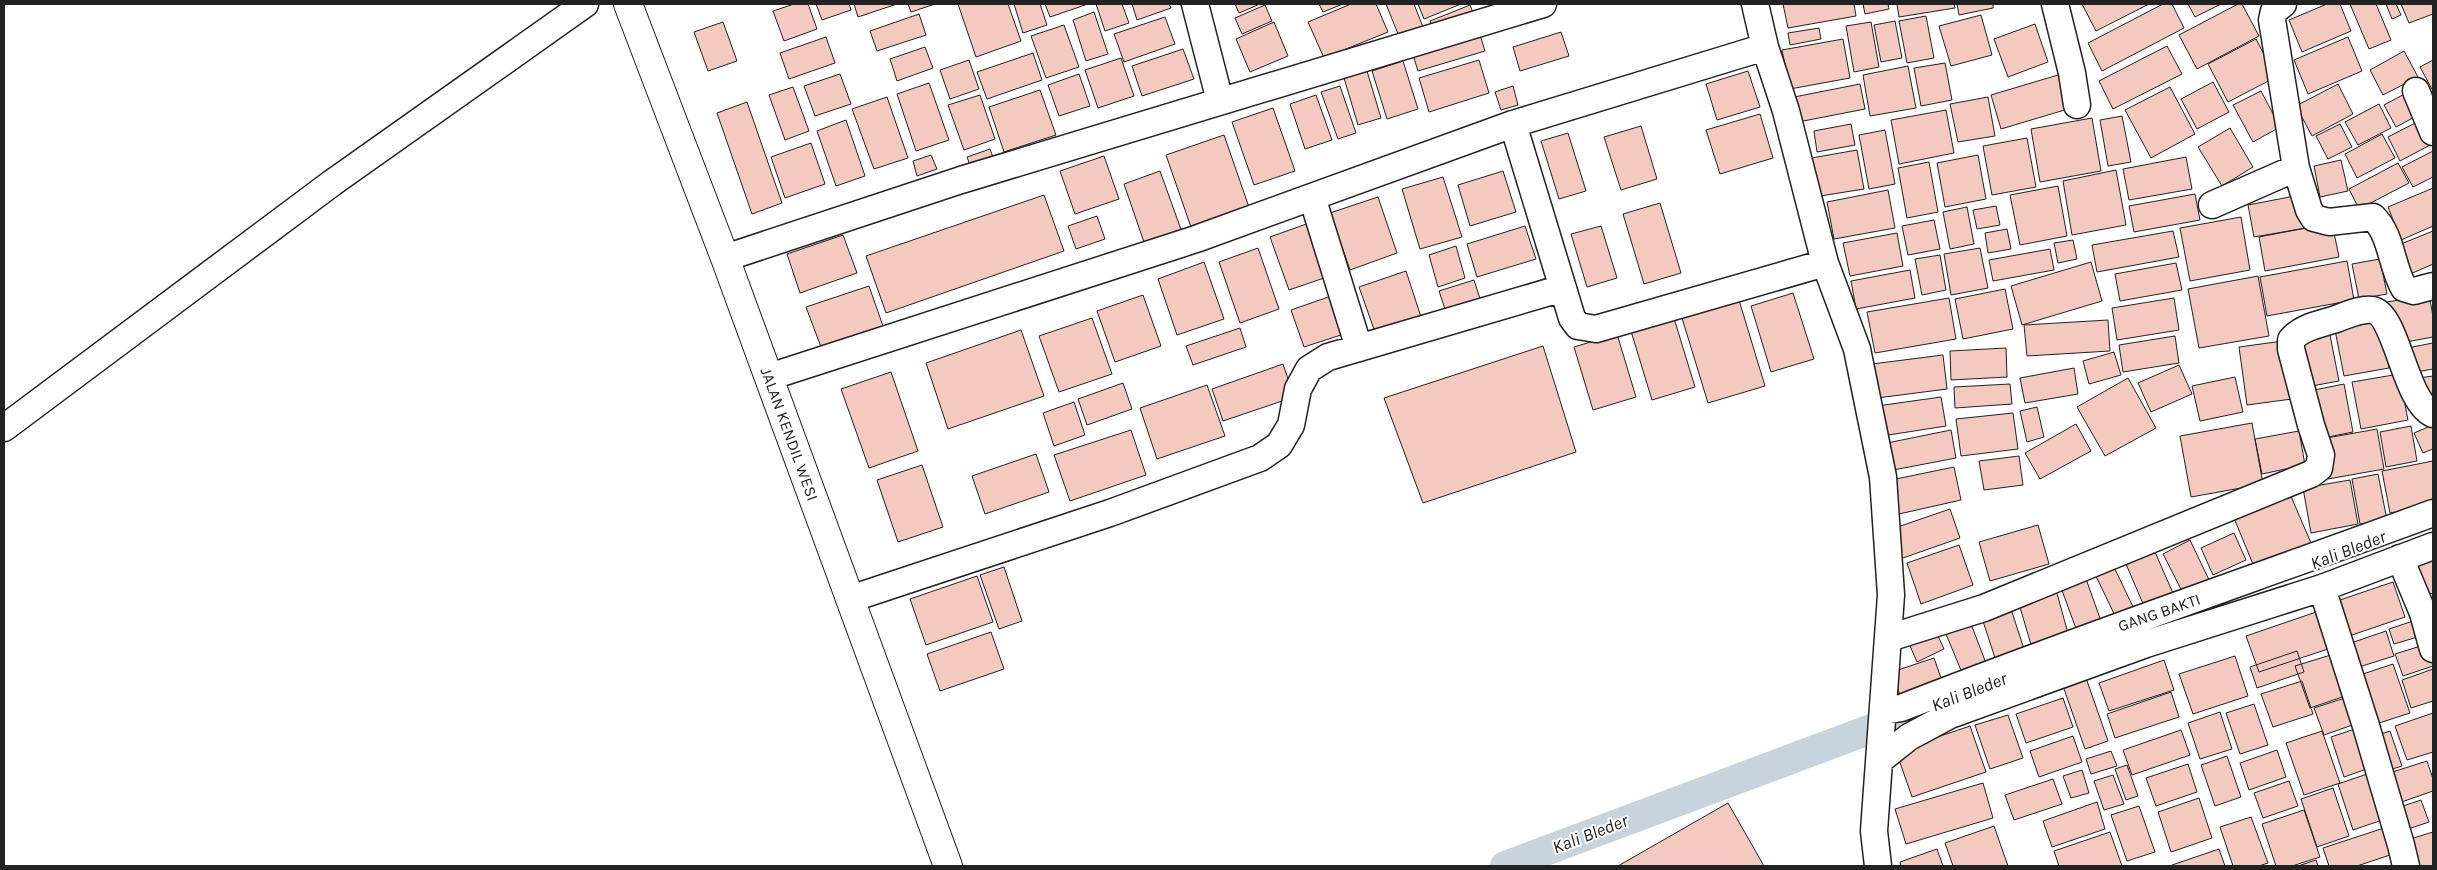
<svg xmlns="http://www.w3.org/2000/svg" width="2437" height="870" viewBox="0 0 2437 870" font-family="Karla,sans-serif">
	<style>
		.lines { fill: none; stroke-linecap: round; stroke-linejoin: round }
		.canal { stroke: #c7d3dd; stroke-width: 30 }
		.building { fill: #f3c9c0; stroke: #222 }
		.street-casing { stroke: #222; stroke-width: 29 }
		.secondary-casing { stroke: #222; stroke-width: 30 }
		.street { stroke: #fff; stroke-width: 26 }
		.secondary { stroke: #fff; stroke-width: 28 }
		.labels { text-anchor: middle; stroke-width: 4; stroke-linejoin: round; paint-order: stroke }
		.street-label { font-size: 16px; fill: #222; stroke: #fff }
		.water-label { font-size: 18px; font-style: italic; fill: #222; stroke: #fff }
	</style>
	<rect width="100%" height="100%" fill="#fff"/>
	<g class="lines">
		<path class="canal" d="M1505 866 1906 716"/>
	</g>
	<path class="building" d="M794 4H808L817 29 784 41 773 11Z
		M816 4H849L851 10 822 20Z
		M854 4H897L858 17Z
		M908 4H935L911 12Z
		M958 4H1008L1021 41 976 57Z
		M1014 4H1040L1047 25 1023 33Z
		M1045 4H1088L1050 17Z
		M1096 4H1122L1129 23 1105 31Z
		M1132 4H1169L1171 8 1137 20Z
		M1235 4H1260L1239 13Z
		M1319 4H1343L1323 12Z
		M1351 4H1376L1388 32 1324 58 1308 22Z
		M1386 4H1414L1426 35 1402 44Z
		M1418 4H1461L1424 19Z
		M1783 4H1854L1856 16 1788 28Z
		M1863 4H1888L1889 9 1865 14Z
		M1897 4H1954L1955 8 1899 17Z
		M1957 4H1993V8L1959 15Z
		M2082 4H2149L2096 31Z
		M2163 4H2172L2184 28 2102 71 2088 43Z
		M2188 4H2221L2195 17Z
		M2238 4H2242L2259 36 2197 69 2179 35Z
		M2327 4H2340L2351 31 2302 52 2289 20Z
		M2350 4H2376L2391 40 2369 49Z
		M2386 4H2396L2401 15 2392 19Z
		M2401 4H2433V14L2409 23Z
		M1265 5 1272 21 1242 34 1235 18Z
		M1470 5 1476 20 1436 36 1430 21Z
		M1094 12 1108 54 1086 61 1073 20Z
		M919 14 926 35 877 51 870 31Z
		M1981 15 1992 55 1951 66 1939 26Z
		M1926 16 1934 58 1907 63 1899 21Z
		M1165 17 1175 44 1124 62 1114 34Z
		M1895 21 1902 58 1881 62 1874 25Z
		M723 22 737 61 708 71 694 32Z
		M1274 22 1288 56 1250 72 1236 39Z
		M1871 22 1879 67 1854 72 1846 26Z
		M2035 24 2048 62 2008 77 1994 39Z
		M1064 25 1079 67 1046 78 1031 36Z
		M1819 28 1821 39 1790 45 1788 33Z
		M1561 32 1569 56 1520 71 1513 47Z
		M1480 35 1485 51 1418 71 1413 55Z
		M826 37 835 63 789 79 780 53Z
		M2348 37 2362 71 2308 94 2294 60Z
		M1843 39 1850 78 1790 89 1782 50Z
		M2256 39 2276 77 2228 102 2208 64Z
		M2167 46 2182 74 2113 109 2099 81Z
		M925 47 933 68 897 81 890 59Z
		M1183 49 1194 79 1142 96 1132 66Z
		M2404 51 2418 77 2383 95 2370 70Z
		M1033 53 1042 80 987 99 977 72Z
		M1121 58 1134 96 1098 108 1085 70Z
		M969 60 979 89 950 99 940 70Z
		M1479 60 1489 93 1429 112 1419 78Z
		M2433 60V91L2420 67Z
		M1403 61 1418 109 1387 119 1372 71Z
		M1945 63 1952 100 1921 106 1914 68Z
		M1908 66 1916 108 1870 116 1863 75Z
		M1367 71 1381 118 1358 125 1344 78Z
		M1748 71 1760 107 1717 120 1706 84Z
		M840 74 851 104 815 116 804 86Z
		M1079 74 1090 106 1059 116 1048 85Z
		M2058 75 2068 109 2001 129 1991 95Z
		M2213 82 2229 112 2197 129 2181 99Z
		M929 83 949 140 916 151 897 94Z
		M1860 84 1865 109 1793 123 1789 98Z
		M2338 84 2353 114 2312 136 2296 106Z
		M1340 86 1356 133 1338 139 1321 92Z
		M1513 86 1518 105 1501 110 1495 92Z
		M793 87 809 131 785 140 769 95Z
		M2170 87 2195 134 2151 158 2125 110Z
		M1040 90 1056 135 1004 152 989 107Z
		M2261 91 2280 127 2253 142 2233 105Z
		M2410 91 2422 113 2396 127 2384 105Z
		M980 95 995 139 964 150 948 105Z
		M1316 95 1332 140 1305 149 1290 104Z
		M887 97 908 158 874 169 852 109Z
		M1988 97 1995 136 1958 142 1950 104Z
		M747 102 782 203 752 214 717 113Z
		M2379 104 2391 128 2358 145 2345 122Z
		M1273 108 1295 171 1254 185 1232 122Z
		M1946 110 1954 153 1899 164 1891 120Z
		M1760 114 1773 158 1720 174 1706 130Z
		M2122 116 2131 162 2108 166 2100 120Z
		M2092 118 2101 171 2040 182 2031 129Z
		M846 120 865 176 836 186 817 131Z
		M2419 121 2432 144 2400 161 2388 137Z
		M1851 124 1855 145 1817 152 1814 131Z
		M2340 124 2352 147 2328 159 2316 136Z
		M1641 126 1657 179 1621 190 1604 137Z
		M2230 128 2253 167 2222 186 2198 147Z
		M1885 130 1895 184 1869 189 1859 135Z
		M1568 133 1586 191 1559 199 1541 141Z
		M2382 134 2395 158 2357 178 2345 154Z
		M1224 135 1251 213 1193 233 1166 155Z
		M2027 138 2036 187 1992 195 1983 146Z
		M811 143 825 184 785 198 771 157Z
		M990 149 994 160 971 168 967 157Z
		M1857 150 1864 189 1814 197 1806 159Z
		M2433 151V177L2413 187 2402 167Z
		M931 155 937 169 917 176 913 161Z
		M1978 155 1986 199 1945 207 1937 163Z
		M1104 156 1119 199 1075 214 1060 171Z
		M2186 157 2192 189 2129 200 2123 169Z
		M2341 160 2348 191 2320 197 2314 166Z
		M1929 162 1938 212 1907 218 1898 168Z
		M2398 163 2409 183 2359 209 2349 189Z
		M2116 170 2126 225 2072 235 2063 181Z
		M1160 171 1183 235 1146 248 1124 184Z
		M1503 171 1516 212 1470 226 1458 185Z
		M1443 177 1462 237 1420 249 1402 189Z
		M2058 186 2067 236 2020 245 2010 195Z
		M2433 188V226L2401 240 2388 207Z
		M1888 190 1895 228 1834 239 1827 202Z
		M2195 194 2200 220 2134 232 2129 206Z
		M1044 195 1064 251 886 313 866 256Z
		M2300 195 2306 228 2254 237 2248 205Z
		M1378 197 1397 253 1350 270 1330 213Z
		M1660 203 1681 273 1644 284 1623 214Z
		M1996 206 2000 225 1977 229 1973 210Z
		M1967 207 1974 244 1950 249 1943 212Z
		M1097 216 1105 239 1076 249 1068 226Z
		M2241 217 2250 270 2190 281 2180 228Z
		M1934 220 1940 249 1908 255 1902 226Z
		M1312 222 1330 276 1289 290 1270 237Z
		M2332 223 2339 257 2265 271 2259 237Z
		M1525 226 1536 259 1477 277 1467 244Z
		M1601 226 1617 278 1587 287 1571 234Z
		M2007 229 2011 249 1988 253 1985 233Z
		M2173 231 2179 257 2097 272 2092 245Z
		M2433 231V264L2408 275 2396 246Z
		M1897 233 1903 266 1850 276 1843 243Z
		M843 235 857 273 800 293 787 254Z
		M2073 240 2077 259 2058 263 2054 243Z
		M1456 246 1465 278 1438 287 1429 255Z
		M1258 248 1279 309 1240 323 1219 262Z
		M1980 248 1988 288 1951 295 1944 254Z
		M2050 249 2054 270 1993 281 1989 260Z
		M1940 255 1946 290 1922 295 1915 259Z
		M2380 259 2387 294 2359 299 2352 264Z
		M2347 261 2354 300 2267 316 2260 277Z
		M1204 262 1224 319 1177 335 1158 279Z
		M2091 262 2102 301 2022 325 2011 286Z
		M2176 263 2182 290 2120 301 2115 274Z
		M1910 270 1915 298 1856 309 1851 281Z
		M1406 271 1422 320 1376 335 1359 287Z
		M2258 276 2269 336 2199 348 2188 289Z
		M1474 280 1483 308 1448 318 1439 291Z
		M869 286 883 326 821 347 806 307Z
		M2005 289 2013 329 1963 339 1955 299Z
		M1793 293 1814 359 1771 372 1751 306Z
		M1143 295 1161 346 1115 362 1097 311Z
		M1334 295 1347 333 1304 347 1291 310Z
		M2429 295 2433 316V337L2395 344 2387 302Z
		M1949 298 1956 339 1875 353 1867 312Z
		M2174 298 2179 330 2117 340 2112 308Z
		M1739 300 1765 386 1708 403 1682 318Z
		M1673 315 1695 387 1652 400 1630 328Z
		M1092 318 1112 374 1059 392 1039 336Z
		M2108 320 2110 351 2027 356 2024 325Z
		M2381 321 2389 368 2344 376 2335 330Z
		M1240 328 1246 347 1193 365 1186 346Z
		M1021 330 1044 396 948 429 926 363Z
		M1617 334 1636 397 1593 410 1574 347Z
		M2330 335 2339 381 2306 387 2297 342Z
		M2175 336 2179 363 2123 372 2119 345Z
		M2283 341 2292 399 2247 405 2239 347Z
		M2433 343V369L2411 373 2407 348Z
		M1543 346 1576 452 1423 503 1384 398Z
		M2006 348 2007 377 1951 380 1950 351Z
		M2114 352 2121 375 2089 384 2083 361Z
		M1943 355 1947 389 1877 398 1872 364Z
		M1283 364 1294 397 1223 421 1212 389Z
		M2179 365 2192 394 2151 412 2138 383Z
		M2074 368 2078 394 2025 403 2020 378Z
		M891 372 918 451 869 468 841 389Z
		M2399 374 2408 420 2361 429 2352 382Z
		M2433 376V400L2418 378Z
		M2235 377 2243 412 2200 421 2192 386Z
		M2128 378 2156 428 2105 456 2077 407Z
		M1123 383 1132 409 1087 425 1078 399Z
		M2010 384 2012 404 1955 408 1954 387Z
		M2344 384 2353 432 2323 438 2314 390Z
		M1207 385 1225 436 1157 459 1140 408Z
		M1941 397 1946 426 1882 436 1877 406Z
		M1074 402 1085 435 1054 446 1043 413Z
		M2037 407 2044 437 2027 442 2020 411Z
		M2013 413 2018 449 1961 456 1956 419Z
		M2252 423 2263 484 2191 497 2180 436Z
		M2076 424 2091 451 2040 479 2025 453Z
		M2433 425V449L2423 453 2414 433Z
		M2411 426 2417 461 2386 467 2380 432Z
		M2377 429 2384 469 2328 479 2321 439Z
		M1131 430 1146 475 1070 501 1054 455Z
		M1951 430 1956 458 1888 471 1882 444Z
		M2299 431 2305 465 2262 474 2255 439Z
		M1036 454 1049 492 985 514 972 476Z
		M2019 456 2023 485 1984 490 1979 461Z
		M2433 461V505L2390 513 2382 471Z
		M922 465 943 527 898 542 877 480Z
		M1954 467 1961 500 1899 514 1891 480Z
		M2378 474 2387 520 2360 524 2352 479Z
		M2350 480 2358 524 2311 533 2303 488Z
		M2290 494 2314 550 2257 574 2234 518Z
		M1950 509 1960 538 1900 559 1889 530Z
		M2038 525 2049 564 1990 581 1979 542Z
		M2234 533 2246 560 2213 575 2201 548Z
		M2190 540 2211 584 2185 597 2163 554Z
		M1959 545 1973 585 1921 604 1907 563Z
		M2155 552 2176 600 2147 613 2126 564Z
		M2433 558V593L2424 596 2414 563Z
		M2112 563 2136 613 2118 622 2094 572Z
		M1004 567 1022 621 999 629 980 575Z
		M977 576 993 622 926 645 910 599Z
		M2085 576 2102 624 2078 634 2060 585Z
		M2393 582 2405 617 2343 638 2331 603Z
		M2055 586 2069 637 2032 648 2017 597Z
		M2010 606 2026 655 1997 664 1981 615Z
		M2322 610 2334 647 2259 672 2246 636Z
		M2416 620 2421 636 2394 644 2389 629Z
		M1971 624 1989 671 1965 680 1946 634Z
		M1934 627 1944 649 1917 662 1907 639Z
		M2386 631 2394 656 2359 667 2351 643Z
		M991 632 1004 669 940 691 927 654Z
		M2427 644 2433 666 2403 676 2395 654Z
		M2297 651 2304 672 2257 688 2250 667Z
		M2337 653 2351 694 2310 708 2295 666Z
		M2235 656 2248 696 2193 714 2179 674Z
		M1934 658 1945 689 1903 704 1892 672Z
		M2164 660 2174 690 2109 711 2099 683Z
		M2393 664 2410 713 2373 725 2357 676Z
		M2433 669V701L2411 708 2402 680Z
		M2086 678 2108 741 2085 749 2063 686Z
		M2302 681 2313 714 2273 727 2261 694Z
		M2171 692 2179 717 2115 738 2107 714Z
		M2351 696 2361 722 2324 735 2314 708Z
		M2063 698 2073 727 2026 743 2016 714Z
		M2254 704 2268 745 2240 754 2226 713Z
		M2220 712 2232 749 2200 759 2188 723Z
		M2433 713V752L2407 760 2395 726Z
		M2008 715 2023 758 1990 769 1975 725Z
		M1970 726 1986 772 1912 797 1896 751Z
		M2361 727 2375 766 2344 777 2331 737Z
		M2181 730 2190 755 2132 775 2123 750Z
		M2322 731 2340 783 2304 795 2286 743Z
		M2390 731 2402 766 2383 772 2371 737Z
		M2073 736 2082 762 2039 777 2030 751Z
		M2277 750 2286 777 2249 790 2240 763Z
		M2111 751 2117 766 2091 774 2086 759Z
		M2227 756 2241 797 2215 806 2201 765Z
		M2427 761 2433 779V791L2393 805 2383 775Z
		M2188 764 2197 792 2156 806 2146 778Z
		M2127 765 2138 796 2126 800 2115 769Z
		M2082 770 2089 793 2071 798 2063 776Z
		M2376 771 2391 817 2353 830 2338 784Z
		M2113 775 2124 804 2104 810 2094 781Z
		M2053 779 2062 804 2014 820 2005 795Z
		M2289 781 2298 806 2263 818 2254 793Z
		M1983 783 1993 818 1906 844 1895 809Z
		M2333 788 2349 836 2317 847 2301 799Z
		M2199 798 2212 838 2171 852 2158 812Z
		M2421 800 2429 822 2402 831 2394 809Z
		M2097 802 2105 829 2052 847 2043 821Z
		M1728 803 1764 866H1618Z
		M2139 806 2155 852 2127 861 2111 815Z
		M2304 810 2320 857 2292 866H2276L2262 824Z
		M2251 817 2268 863 2259 866H2233L2220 827Z
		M1994 826 2008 866H1953L1945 843Z
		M2387 827 2396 853 2357 866H2329L2323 848Z
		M2110 832 2122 866H2059L2054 851Z
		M2433 832V866H2416L2407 840Z
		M1937 849 1943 866H1901L1900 862Z
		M2219 849 2225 866H2173L2172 865Z
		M2316 860 2318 866H2298Z"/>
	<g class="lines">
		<g class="street-casing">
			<path id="street" d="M1195 4 1220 101
				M1755 4 1765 47 1786 111 1825 263 1857 349 1883 477 1891 595 1874 831 1878 866
				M2055 4 2072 73 2077 105
				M2416 91 2433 132
				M1513 124 1572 318 1578 326 1596 329 1825 263
				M2296 168 2309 210 2314 218 2329 222 2373 217C2392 235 2391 266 2404 288L2414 291 2433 286
				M1312 197 1359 348
				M2212 205 2296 168 2272 20 2274 11 2283 4
				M725 258 961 180 1543 4
				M769 377 1196 239 1513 124 1765 47
				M4 428 332 183 585 4
				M2400 558 2423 613 2433 649
				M2322 588 2366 726 2401 845 2406 866
				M850 599 1110 513 1260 458 1279 445 1291 425 1298 389 1309 369 1328 357 1563 288
				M1889 638 1984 608 2311 474 2319 468 2321 455 2311 425 2291 349V340C2301 327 2321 324 2336 319 2347 315 2361 308 2373 310 2397 316 2405 402 2433 414
				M1884 711 1901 708C2077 639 2256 578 2433 513
				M1880 760 1909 737 1950 715 2146 644 2322 588 2433 546"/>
		</g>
		<g class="secondary-casing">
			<path id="secondary" d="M628 4 725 258 948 866"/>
		</g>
		<use href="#street" class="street"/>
		<use href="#secondary" class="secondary"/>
	</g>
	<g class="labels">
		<g class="street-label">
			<text transform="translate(790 434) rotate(70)" y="6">JALAN KENDIL WESI</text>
			<text transform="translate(2159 612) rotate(-19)" y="6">GANG BAKTI</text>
		</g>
		<g class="water-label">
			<text transform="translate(2348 550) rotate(-21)" y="6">Kali Bleder</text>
			<text transform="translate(1969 692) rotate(-21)" y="6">Kali Bleder</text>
			<text transform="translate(1590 834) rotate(-21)" y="6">Kali Bleder</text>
		</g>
	</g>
	<rect width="2437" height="870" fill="none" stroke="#222222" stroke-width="10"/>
</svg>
